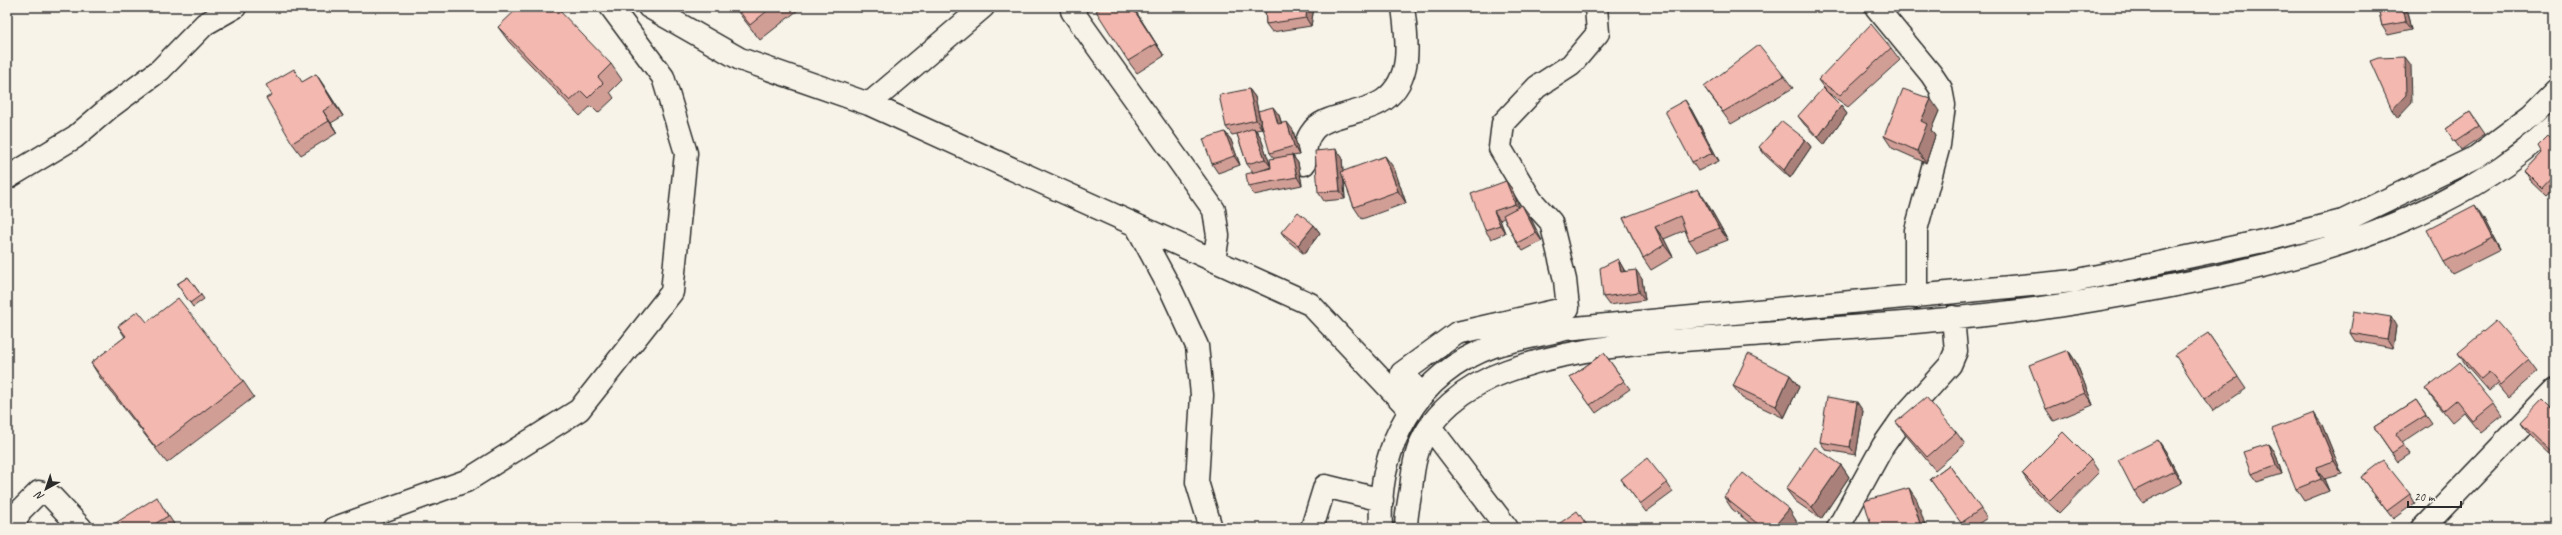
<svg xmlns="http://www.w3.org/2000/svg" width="2562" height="535" viewBox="0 0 2562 535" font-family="Caveat,sans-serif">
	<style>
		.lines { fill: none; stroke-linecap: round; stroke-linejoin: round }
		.minor-casing { stroke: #2b2b2b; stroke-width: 25 }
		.minor { stroke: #f7f3e8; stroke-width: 22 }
		.wall { fill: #d19e96; stroke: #2b2b2b }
		.shaded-wall { fill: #aa817a; stroke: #2b2b2b }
		.building { fill: #f3b8af; stroke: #2b2b2b }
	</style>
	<rect width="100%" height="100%" fill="#f7f3e8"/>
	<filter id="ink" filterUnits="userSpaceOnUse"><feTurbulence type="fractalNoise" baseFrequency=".025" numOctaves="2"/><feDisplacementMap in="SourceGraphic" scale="8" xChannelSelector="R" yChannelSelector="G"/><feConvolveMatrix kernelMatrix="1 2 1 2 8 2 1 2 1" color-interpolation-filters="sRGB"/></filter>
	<g filter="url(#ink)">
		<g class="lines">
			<g class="minor-casing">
				<path id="minor" d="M649 7 740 59 869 104 1310 304 1410 410
					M1076 7 1072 11 1214 210 1218 236 1214 260
					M1876 7 1931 74 1941 89 1944 105 1939 145 1916 230V297
					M869 104 983 7
					M1304 164C1305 154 1305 140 1312 132 1318 122 1333 118 1344 115 1356 111 1373 108 1384 100 1414 78 1407 39 1403 7
					M7 178 75 137 109 108 160 70 205 24 235 7
					M1136 225 1172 292 1197 346 1202 395 1197 482 1211 528
					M1421 394 1402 373 1457 333 1568 308 1565 280 1551 222 1531 200 1500 148 1503 123 1537 87 1571 65 1598 33 1596 7
					M1430 427 1507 528
					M13 528 20 511 39 492 50 495 81 528
					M335 528 466 481 579 410 672 292 686 153 663 77 611 7
					M1312 528 1325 486 1382 500
					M1381 528C1377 447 1415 374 1494 346 1517 339 1542 335 1565 329L2074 281 2263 241 2343 221 2476 157 2532 115 2555 92
					M1406 528C1406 515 1409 502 1411 489 1412 479 1413 468 1416 457 1427 415 1467 385 1507 371 1588 342 1679 341 1764 334 1856 326 1950 321 2042 308 2100 300 2158 289 2215 277 2338 250 2461 212 2555 124
					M1838 528 1883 446 1904 416 1950 365 1956 351 1953 317
					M2423 528 2555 390"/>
			</g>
			<use href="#minor" class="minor"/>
		</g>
		<path class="wall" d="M734 7H802L760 40Z
			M1133 7 1164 56 1137 73 1128 61Z
			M1265 7H1314L1311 26 1272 32 1266 24Z
			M2378 7H2406L2411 30 2388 35 2382 26Z
			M498 27 611 64 622 80 610 92 614 98 598 113 591 106 580 116 509 42Z
			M1891 48 1900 60 1848 107 1827 92 1818 80Z
			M316 74 324 86 343 116 331 123 337 133 301 155 292 143 303 82Z
			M1784 76 1793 88 1731 124 1704 87Z
			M1249 89 1255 97 1262 129 1256 130 1260 136 1271 167 1260 171 1271 168 1274 158 1270 153 1279 115 1282 124 1293 130 1299 155 1293 156 1298 163 1302 185 1254 195 1248 186 1253 172 1247 164 1237 134 1232 135 1226 127Z
			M1841 106 1847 114 1824 145 1804 124 1798 116Z
			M1691 109 1719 161 1698 171 1692 162Z
			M1939 111 1931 130 1935 136 1926 163 1892 148 1884 136Z
			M2470 112 2485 134 2461 150 2446 129Z
			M1225 132 1231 140 1240 165 1218 173 1212 164Z
			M1805 139 1811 147 1790 178 1765 155 1759 147Z
			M2555 140V189L2547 196 2530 180 2525 171Z
			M1342 157 1343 171 1394 168 1406 203 1362 219 1354 207 1344 180 1345 199 1324 201 1318 192Z
			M1506 181 1512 189 1518 207 1528 213 1542 241 1523 251 1517 243 1504 218 1500 220 1505 233 1491 239 1485 230Z
			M1706 201 1728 240 1697 252 1689 240 1685 230 1664 239 1673 257 1651 270 1643 258 1623 218Z
			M2483 217 2500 250 2452 274 2444 262Z
			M1314 225 1320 233 1304 254 1287 240 1281 232Z
			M1618 259 1623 268 1625 271 1642 279 1645 300 1609 305 1603 297Z
			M188 277 204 299 193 307 177 284Z
			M147 322 243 381 254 397 167 463 101 379 91 363 125 337 118 326Z
			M2396 326 2393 348 2355 341 2350 333Z
			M2208 333 2246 389 2213 411 2204 399Z
			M2068 350 2076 362 2093 405 2054 421 2046 409Z
			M1604 353 1630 389 1596 413 1570 377Z
			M2458 353 2529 359 2538 371 2508 397 2497 384 2489 391 2466 365Z
			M1790 375 1799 387 1784 418 1742 398 1733 386Z
			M2426 389 2494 404 2502 416 2481 433 2464 412 2452 422 2435 401Z
			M2416 400 2432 423 2402 443 2410 454 2398 462 2374 427Z
			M1863 411 1856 455 1826 450 1820 442Z
			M2555 413V459L2529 434 2521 422Z
			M1896 422 1956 432 1965 444 1935 470 1905 434Z
			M2322 425 2342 474 2324 479 2329 491 2304 501 2296 489Z
			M2158 440 2166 452 2182 483 2143 503 2134 491Z
			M2269 444 2275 452 2282 474 2257 482 2251 474Z
			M2091 460 2099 472 2059 513 2030 485 2022 473Z
			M1841 465 1849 477 1821 519 1795 501 1786 489Z
			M1949 465 1987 518 1972 528H1965L1930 479Z
			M2361 477 2410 494 2415 503 2393 519Z
			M1621 479 1667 483 1673 492 1646 512Z
			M1724 497 1797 522 1792 528H1756L1732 509Z
			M162 506 174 524 168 528H116Z"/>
		<path class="shaded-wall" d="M1132 7H1133L1164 56 1156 44Z
			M1307 7H1314L1311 26 1306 18Z
			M2402 7H2406L2411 30 2405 22Z
			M2405 57 2411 65 2412 103 2398 118 2392 110Z
			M316 74 324 86 343 116 334 104Z
			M1249 89 1255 97 1262 129 1256 120Z
			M1931 99 1939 111 1931 130 1935 136 1926 163 1917 151 1921 121Z
			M1685 100 1691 109 1719 161 1713 153Z
			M1841 106 1847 114 1824 145 1818 137Z
			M1273 107 1279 115 1284 133 1278 124Z
			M323 111 331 123 337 133 329 121Z
			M1287 122 1293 130 1299 155 1294 146Z
			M1254 128 1260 136 1271 167 1265 159Z
			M1225 132 1231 140 1240 165 1234 156Z
			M1805 139 1811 147 1790 178 1784 170Z
			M1336 149 1342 157 1345 199 1340 191Z
			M1292 155 1298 163 1302 185 1297 177Z
			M1385 156 1394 168 1406 203 1398 191Z
			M1506 181 1512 189 1521 212 1515 204Z
			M1698 189 1706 201 1728 240 1719 228Z
			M1522 205 1528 213 1542 241 1536 233Z
			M2475 205 2483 217 2500 250 2492 238Z
			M1494 211 1500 220 1505 233 1500 225Z
			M1314 225 1320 233 1304 254 1298 245Z
			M1655 227 1664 239 1673 257 1664 245Z
			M1618 259 1623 268 1627 280 1621 272Z
			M1636 270 1642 279 1645 300 1639 292Z
			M2391 317 2396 326 2393 348 2387 339Z
			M2068 350 2076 362 2093 405 2085 393Z
			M1790 375 1799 387 1784 418 1776 406Z
			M1857 402 1863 411 1856 455 1850 447Z
			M2314 413 2322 425 2342 474 2334 461Z
			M2158 440 2166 452 2182 483 2174 471Z
			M2269 444 2275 452 2282 474 2276 465Z
			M1841 465 1849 477 1821 519 1812 507Z
			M2316 467 2324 479 2329 491 2321 479Z
			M1909 488 1917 500 1926 528H1922L1921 527Z
			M1789 509 1797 522 1792 528H1773Z"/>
		<path class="building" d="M519 7H556L611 64 598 77 603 83 588 98 581 91 570 101 498 27Z
			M736 7H772L750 25Z
			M1103 7H1132L1156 44 1128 61 1096 11Z
			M1265 7H1307L1306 18 1266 24Z
			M2378 7H2402L2405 22 2382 26Z
			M1871 24 1891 48 1840 95 1818 80Z
			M1759 45 1784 76 1723 112 1704 87Z
			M2405 57 2406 95 2392 110 2370 61 2378 58Z
			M294 69 302 82 316 74 334 104 323 111 329 121 292 143 266 98 272 95 266 85Z
			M1823 88 1841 106 1818 137 1798 116Z
			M1249 89 1256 120 1226 127 1219 95Z
			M1903 89 1931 99 1921 121 1927 124 1917 151 1884 136Z
			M1685 100 1713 153 1692 162 1665 111Z
			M1273 107 1278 124 1287 122 1294 146 1270 153 1258 111Z
			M2470 112 2479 126 2455 142 2446 129Z
			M1782 121 1805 139 1784 170 1759 147Z
			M1254 128 1265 159 1247 164 1237 134Z
			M1225 132 1234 156 1212 164 1203 139Z
			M2548 136 2554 141 2555 140V174L2542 188 2525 171 2542 153 2538 146Z
			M1336 149 1340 191 1318 192 1315 151Z
			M1292 155 1297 177 1248 186 1246 174 1271 168 1270 159Z
			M1385 156 1398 191 1354 207 1341 172Z
			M1506 181 1515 204 1494 211 1500 225 1485 230 1471 194Z
			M1698 189 1719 228 1689 240 1680 216 1655 227 1664 245 1643 258 1623 218Z
			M1522 205 1536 233 1517 243 1503 215Z
			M2475 205 2492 238 2444 262 2427 230Z
			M1298 212 1314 225 1298 245 1281 232Z
			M1618 259 1621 272 1636 270 1639 292 1603 297 1600 268Z
			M188 277 201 295 190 303 177 284Z
			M178 298 243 381 156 448 91 363 126 336 118 326 138 311 147 322Z
			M2354 311 2391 317 2387 339 2350 333Z
			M2496 321 2529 359 2500 385 2489 372 2481 379 2458 353Z
			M2208 333 2238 377 2204 399 2175 355Z
			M2068 350 2085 393 2046 409 2029 365Z
			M1604 353 1624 381 1590 405 1570 377Z
			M1748 354 1790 375 1776 406 1733 386Z
			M2460 362 2494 404 2473 421 2456 400 2444 410 2426 389Z
			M1827 397 1857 402 1850 447 1820 442Z
			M1926 397 1956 432 1927 457 1896 422Z
			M2416 400 2426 415 2396 434 2404 445 2392 453 2374 427Z
			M2542 400 2555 413V455L2521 422Z
			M2314 413 2334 461 2316 467 2321 479 2296 489 2272 429Z
			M2063 432 2091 460 2050 501 2022 473Z
			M2158 440 2174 471 2134 491 2118 460Z
			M2269 444 2276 465 2251 474 2243 452Z
			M1815 447 1841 465 1812 507 1786 489Z
			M1647 458 1667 483 1640 504 1621 479Z
			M2383 460 2410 494 2387 511 2361 477Z
			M1949 465 1981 509 1961 523 1930 479Z
			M1743 473 1789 509 1773 528H1763L1724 497Z
			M1909 488 1921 527 1916 528H1872L1864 501Z
			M157 497 168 516 148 528H116L114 524Z
			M1577 511 1589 528H1553Z"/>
	</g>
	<rect width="2562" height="535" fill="none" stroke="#f7f3e8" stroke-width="24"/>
	<rect x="12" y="12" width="2538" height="511" fill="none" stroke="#2b2b2b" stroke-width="1.5" filter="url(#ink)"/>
	<g transform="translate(46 489) rotate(220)" stroke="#f7f3e8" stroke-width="3" paint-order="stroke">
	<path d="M0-3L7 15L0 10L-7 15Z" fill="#2b2b2b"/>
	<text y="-6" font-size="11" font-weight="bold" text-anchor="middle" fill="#2b2b2b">N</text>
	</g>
	<path d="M2408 501v6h53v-6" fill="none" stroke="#2b2b2b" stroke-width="2"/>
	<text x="2414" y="501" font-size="12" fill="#2b2b2b" stroke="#f7f3e8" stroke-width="3" paint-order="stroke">20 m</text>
</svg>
